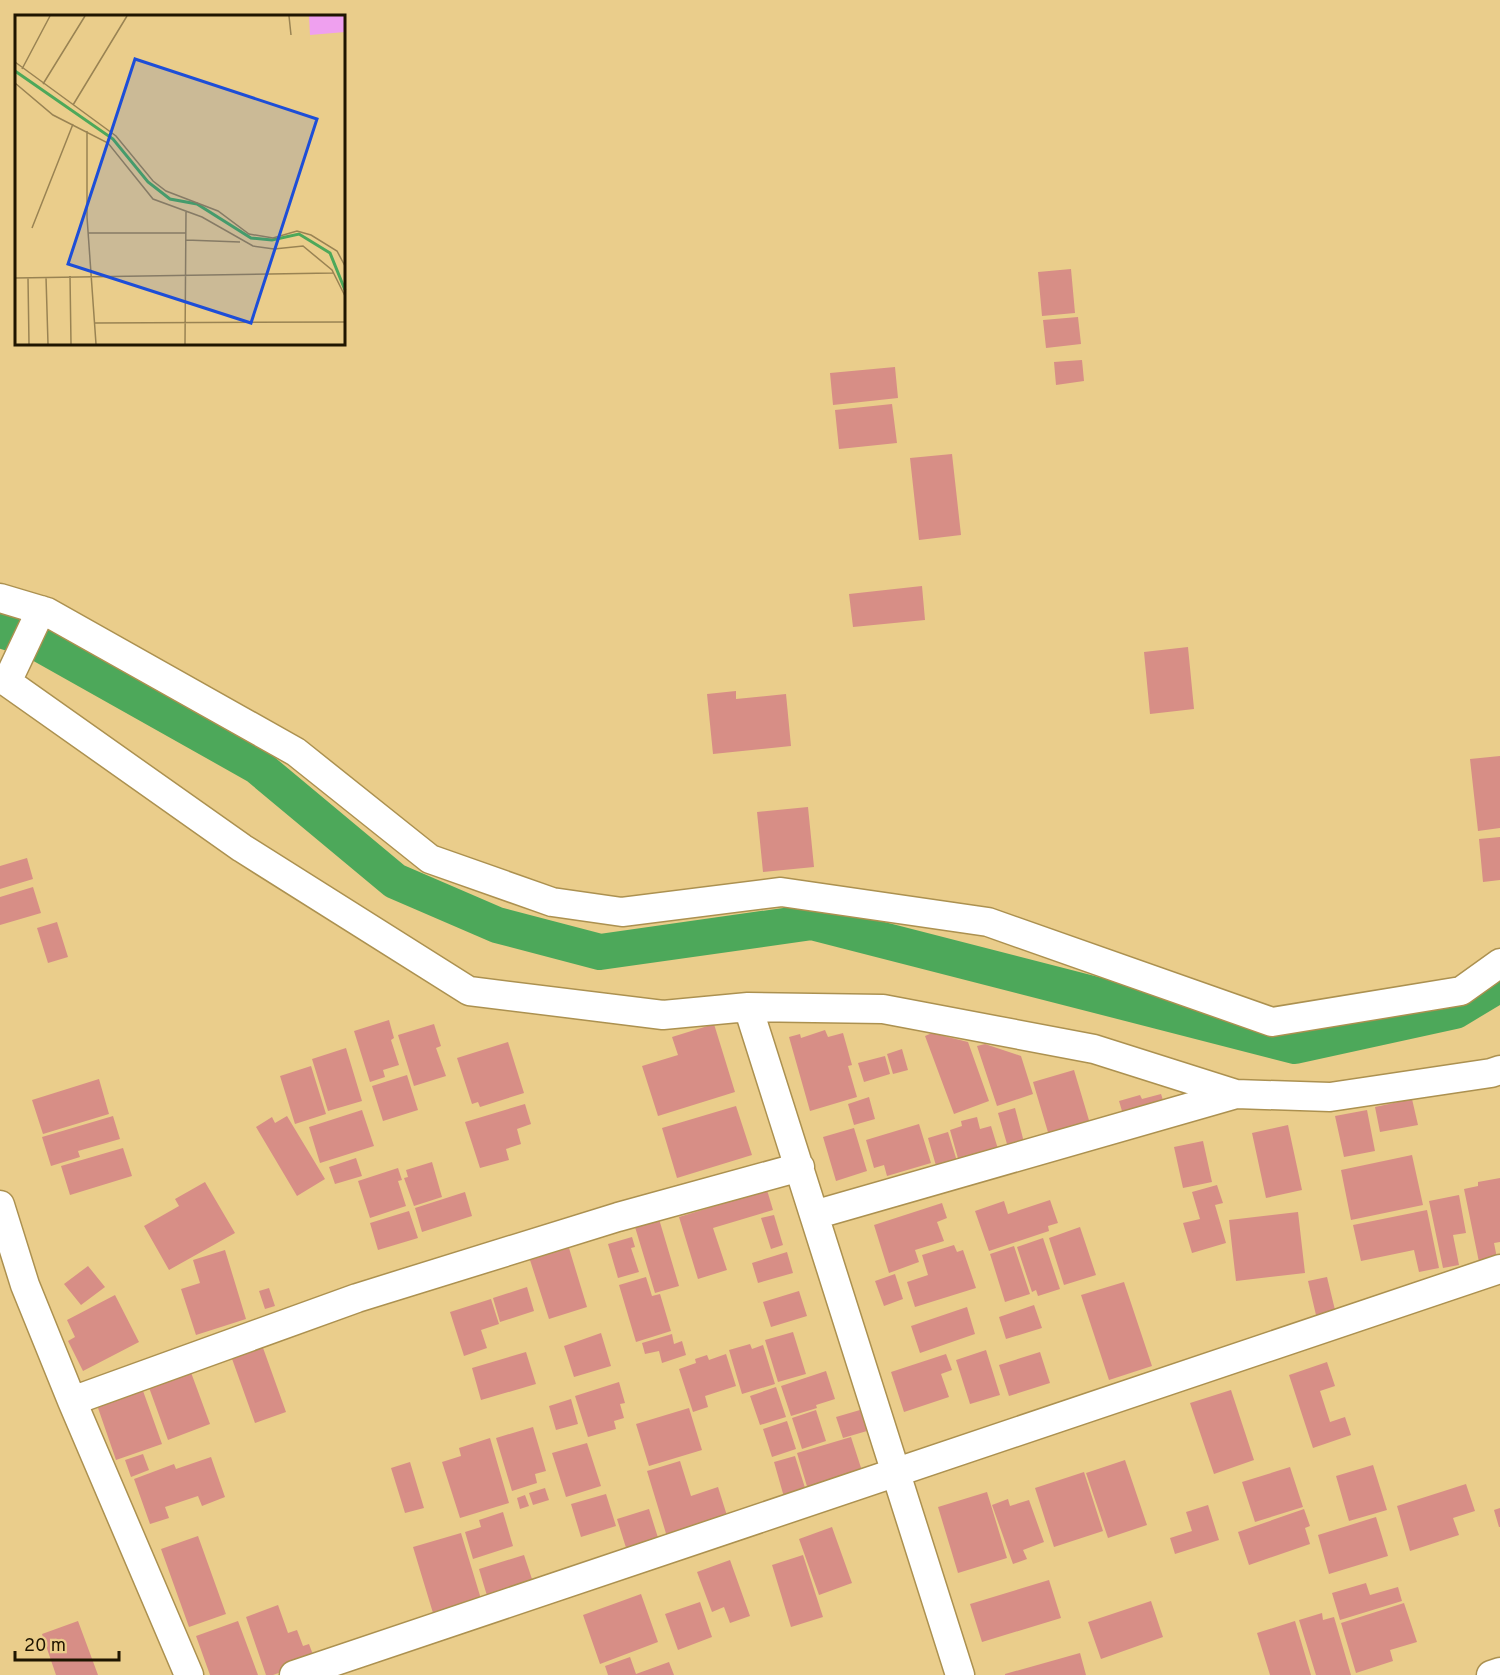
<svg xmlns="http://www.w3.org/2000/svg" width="1500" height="1675" viewBox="0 0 1500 1675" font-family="Overpass,sans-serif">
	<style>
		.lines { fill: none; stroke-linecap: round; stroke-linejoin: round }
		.canal { stroke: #4da85a; stroke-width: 36 }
		.building { fill: #d78e86 }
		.minor-casing { stroke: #ac9150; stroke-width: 31 }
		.minor { stroke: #fff; stroke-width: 28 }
		.inset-river { fill: none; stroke: #4da85a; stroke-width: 3 }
		.inset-road { fill: none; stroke: #998353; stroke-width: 1.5 }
		.view { fill: #1d4ed8; fill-opacity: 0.15; stroke: #1d4ed8; stroke-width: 3 }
		.inset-edge { fill: none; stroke: #1f1500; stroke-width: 3 }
	</style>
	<rect width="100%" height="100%" fill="#eacd8b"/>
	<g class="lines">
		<path class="canal" d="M0 630 33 640 257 766 395 881 497 925 600 952 812 922 1295 1046 1455 1011 1500 984"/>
	</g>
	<path class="building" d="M1071 269 1075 313 1042 316 1038 272Z
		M1078 317 1081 344 1046 348 1043 320Z
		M1082 360 1084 381 1056 385 1054 362Z
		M895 367 898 398 833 405 830 373Z
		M892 404 897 443 839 449 835 410Z
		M952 454 961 535 919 540 910 458Z
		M922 586 925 620 853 627 849 594Z
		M1188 647 1194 709 1150 714 1144 652Z
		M736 691V699L786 694 791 746 713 754 707 694Z
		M1500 756V828L1478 831 1470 759Z
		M808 807 814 867 763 872 757 812Z
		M1500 837V880L1483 882 1479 839Z
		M27 858 33 879 0 889V866Z
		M33 887 41 913 0 925V897Z
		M57 922 68 957 48 963 37 928Z
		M389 1020 394 1038 391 1040 399 1065 383 1070 385 1077 370 1082 354 1031Z
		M434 1024 441 1046 436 1048 446 1076 414 1086 398 1035Z
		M714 1024 735 1092 658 1116 642 1066 678 1055 672 1037Z
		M825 1030 828 1037 843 1033 852 1065 848 1066 857 1097 810 1111 789 1037 800 1034 801 1038Z
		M932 1033 968 1042 989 1101 954 1114 925 1036Z
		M508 1042 524 1093 480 1107 478 1102 472 1104 457 1058Z
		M985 1044 1021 1056 1033 1094 997 1106 977 1046Z
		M346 1048 362 1101 328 1111 312 1059Z
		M902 1049 908 1070 893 1074 887 1054Z
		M885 1056 890 1074 864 1082 858 1063Z
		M311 1066 326 1114 295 1124 280 1076Z
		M1074 1070 1091 1127 1050 1139 1033 1082Z
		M407 1075 418 1110 383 1121 372 1086Z
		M99 1079 109 1114 43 1134 32 1100Z
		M1161 1094 1166 1109 1125 1121 1119 1101 1140 1095 1142 1099Z
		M869 1097 875 1119 854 1125 848 1104Z
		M1412 1099 1418 1125 1380 1132 1375 1107Z
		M525 1104 531 1124 517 1129 521 1144 506 1149 509 1160 480 1168 465 1122Z
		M736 1106 752 1155 677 1178 662 1128Z
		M1015 1108 1025 1146 1009 1151 998 1113Z
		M362 1110 374 1146 320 1163 309 1127Z
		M1367 1110 1375 1151 1344 1157 1335 1116Z
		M113 1116 120 1139 78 1151 80 1157 51 1166 42 1137Z
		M287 1116 325 1179 297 1196 256 1127 272 1117 275 1123Z
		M977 1117 980 1129 991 1126 998 1149 961 1169 950 1130 962 1126 961 1121Z
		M919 1124 931 1163 887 1176 884 1165 874 1168 866 1140Z
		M1288 1125 1302 1190 1266 1198 1252 1133Z
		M854 1128 867 1171 836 1181 823 1137Z
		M948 1132 960 1171 939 1176 928 1138Z
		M1203 1141 1212 1182 1183 1188 1174 1147Z
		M123 1148 132 1176 70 1195 61 1166Z
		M1412 1155 1423 1205 1351 1220 1341 1170Z
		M356 1158 362 1176 335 1184 329 1167Z
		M432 1162 442 1197 414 1206 404 1178 408 1177 406 1170Z
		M398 1168 402 1180 398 1181 406 1206 370 1218 358 1181Z
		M1500 1178V1242L1494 1243 1497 1258 1479 1262 1464 1189 1478 1186V1182Z
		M205 1182 235 1233 169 1270 144 1226 179 1206 175 1199Z
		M1217 1185 1223 1203 1215 1205 1226 1243 1192 1253 1183 1223 1200 1219 1192 1192Z
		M767 1190 773 1210 713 1228 727 1270 698 1279 679 1217Z
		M465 1192 472 1216 422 1232 415 1208Z
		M1459 1195 1466 1233 1453 1235 1459 1265 1443 1268 1429 1201Z
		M1050 1200 1058 1223 1048 1226 1049 1231 989 1251 975 1211 1004 1201 1008 1214Z
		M942 1203 947 1218 937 1222 944 1241 915 1250 919 1262 889 1273 874 1225Z
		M1427 1210 1439 1268 1419 1272 1414 1250 1361 1261 1353 1225Z
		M409 1211 418 1238 378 1250 370 1223Z
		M1298 1212 1305 1273 1236 1281 1229 1220Z
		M774 1215 783 1245 771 1249 761 1218Z
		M659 1219 679 1286 655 1293 635 1227Z
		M1080 1227 1096 1275 1064 1285 1049 1238Z
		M632 1237 635 1247 631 1248 639 1272 618 1278 608 1244Z
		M1043 1238 1060 1289 1038 1296 1036 1290 1032 1292 1017 1247Z
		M954 1245 957 1252 963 1250 976 1288 915 1307 907 1282 928 1275 922 1255Z
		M1014 1246 1030 1294 1005 1302 990 1254Z
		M569 1248 587 1307 549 1319 530 1260Z
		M225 1250 246 1319 196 1335 181 1289 200 1283 193 1260Z
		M787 1252 793 1273 758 1283 752 1263Z
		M88 1266 105 1287 81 1305 64 1284Z
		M895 1274 903 1299 884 1306 875 1281Z
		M646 1277 652 1296 660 1294 671 1331 636 1342 619 1285Z
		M1327 1277 1335 1310 1316 1315 1308 1281Z
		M1124 1282 1152 1366 1109 1380 1081 1295Z
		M527 1287 534 1311 500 1322 493 1298Z
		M269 1288 275 1306 265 1309 259 1291Z
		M799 1291 807 1316 771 1327 763 1302Z
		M115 1295 139 1342 83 1371 68 1341 75 1337 67 1320Z
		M491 1299 499 1324 481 1330 487 1348 464 1356 450 1312Z
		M1034 1305 1042 1328 1006 1339 999 1317Z
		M967 1307 975 1334 920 1353 911 1326Z
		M793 1332 806 1374 778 1382 765 1340Z
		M601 1333 611 1366 574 1377 564 1346Z
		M672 1334 674 1344 682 1341 686 1355 662 1363 659 1351 645 1354 642 1343Z
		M750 1344 752 1349 763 1345 775 1384 742 1394 729 1350Z
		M262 1345 286 1412 255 1423 231 1356Z
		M986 1350 1000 1395 970 1404 956 1360Z
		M526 1352 536 1384 481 1400 472 1368Z
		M1040 1352 1050 1383 1009 1396 999 1365Z
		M726 1354 736 1386 705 1396 708 1407 693 1412 679 1369 696 1363 695 1359 707 1355 709 1360Z
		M946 1354 952 1370 941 1374 949 1397 904 1412 891 1372Z
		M1327 1362 1335 1386 1320 1391 1330 1422 1345 1417 1351 1435 1313 1448 1289 1375Z
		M189 1367 210 1424 168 1440 147 1382Z
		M826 1371 835 1399 816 1405 817 1408 791 1416 781 1386Z
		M619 1382 625 1403 620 1404 624 1418 614 1421 616 1429 588 1437 575 1396Z
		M776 1387 786 1417 760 1425 750 1396Z
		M142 1388 162 1444 116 1460 97 1405Z
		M1231 1390 1254 1460 1214 1474 1190 1403Z
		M571 1399 578 1424 556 1430 549 1406Z
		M689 1408 702 1450 649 1466 636 1424Z
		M816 1410 826 1441 802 1449 792 1418Z
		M860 1410 867 1431 843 1438 836 1417Z
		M787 1421 796 1449 772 1457 763 1429Z
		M533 1427 546 1471 535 1474 537 1483 512 1491 496 1438Z
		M851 1437 864 1477 809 1493 797 1453Z
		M490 1438 509 1503 460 1518 442 1462 461 1456 459 1448Z
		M587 1443 601 1486 566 1497 552 1453Z
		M143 1454 149 1470 131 1477 125 1460Z
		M795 1456 806 1491 784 1497 774 1462Z
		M211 1457 225 1497 202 1506 198 1496 165 1507 169 1518 150 1524 134 1479 174 1464 176 1469Z
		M1125 1460 1147 1525 1108 1538 1086 1473Z
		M680 1461 691 1496 718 1487 729 1522 668 1540 647 1471Z
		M410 1462 424 1508 405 1513 391 1468Z
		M1373 1465 1387 1510 1349 1521 1336 1476Z
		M1290 1467 1303 1507 1255 1522 1242 1482Z
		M1084 1472 1103 1531 1054 1547 1035 1488Z
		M1466 1484 1475 1511 1453 1518 1459 1535 1410 1551 1397 1506Z
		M545 1488 549 1500 533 1505 529 1493Z
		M987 1492 1007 1558 958 1573 938 1507Z
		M606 1494 616 1526 581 1537 571 1504Z
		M525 1495 529 1506 520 1509 517 1498Z
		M1008 1499 1010 1506 1029 1500 1044 1542 1023 1550 1027 1559 1013 1564 992 1505Z
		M1208 1505 1219 1540 1175 1554 1170 1538 1192 1531 1186 1512Z
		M1500 1508V1527H1499L1494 1510Z
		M649 1509 660 1544 628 1554 617 1519Z
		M1304 1509 1310 1526 1305 1528 1310 1544 1249 1565 1238 1532Z
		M503 1512 513 1546 473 1559 465 1532 481 1527 479 1520Z
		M1376 1517 1388 1556 1329 1574 1318 1535Z
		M832 1527 852 1583 819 1595 799 1539Z
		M461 1533 481 1599 433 1613 413 1547Z
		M198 1536 226 1614 189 1627 161 1549Z
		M524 1555 534 1585 488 1599 479 1569Z
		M803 1555 823 1617 791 1627 772 1565Z
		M730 1560 750 1616 730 1623 724 1607 712 1612 697 1572Z
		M1049 1580 1061 1618 982 1642 970 1604Z
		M1366 1583 1370 1595 1398 1587 1402 1601 1340 1620 1332 1593Z
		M641 1594 658 1642 600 1664 583 1615Z
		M1151 1601 1163 1637 1101 1659 1088 1622Z
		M700 1602 712 1637 678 1650 665 1614Z
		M1404 1603 1417 1642 1390 1650 1393 1661 1356 1673 1341 1623Z
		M278 1605 288 1633 297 1630 303 1646 309 1644 315 1660 273 1675H266L246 1617Z
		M1322 1613 1323 1620 1334 1617 1351 1675H1316L1299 1620Z
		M78 1621 98 1675H56L42 1634Z
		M238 1621 258 1675H210L196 1636Z
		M1295 1621 1311 1675H1270L1257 1633Z
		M1080 1653 1086 1675H1005V1674Z
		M630 1657 636 1674 669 1662 674 1675H608L605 1666Z"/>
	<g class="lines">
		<g class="minor-casing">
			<path id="minor" d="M0 598 47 612 296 752 430 859 552 902 622 912 781 892 988 922 1272 1022 1461 991 1500 963
				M0 680 7 682 242 848 469 991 663 1015 748 1007 883 1009 1094 1049 1236 1094 1330 1097 1491 1073 1500 1070
				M7 682 41 610
				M748 1007 960 1675
				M0 1205 25 1285 72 1401 189 1675
				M814 1215 1236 1094
				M72 1401 357 1298 618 1217 800 1167
				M294 1675 1500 1269
				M1491 1675 1500 1672"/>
		</g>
		<use href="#minor" class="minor"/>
	</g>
	<g transform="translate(15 15)">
		<rect width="330" height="330" fill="#eacd8b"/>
		<path d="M294 1H330V17L295 20Z" fill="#efa0ef"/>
		<path class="inset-river" d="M0 56 98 124 133 167 155 184 182 189 236 223 257 225 284 219 315 238 330 275"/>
		<path class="inset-road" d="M274 1 276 20M0 47 101 121 138 166 151 176 203 196 234 219 258 223 282 216 296 220 322 236 330 251M7 54 35 1M0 68 38 100 93 128 138 184 187 202 238 231 259 234 288 231 317 255 330 281M28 69 70 1M58 90 112 1M72 116V202L81 329M17 213 58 109M73 218H171M171 225 225 227M55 261 56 329M31 262 33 329M0 263 318 258M13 263 14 329M80 308 330 307M170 329 171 197"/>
		<path class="view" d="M120 44 302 104 236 308 53 249Z"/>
		<rect width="330" height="330" class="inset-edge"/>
	</g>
	<path d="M15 1651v9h104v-9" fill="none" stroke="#1f1500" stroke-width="3"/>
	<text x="24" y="1651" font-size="18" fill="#1f1500" stroke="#eacd8b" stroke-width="4.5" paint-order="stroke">20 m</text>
</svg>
